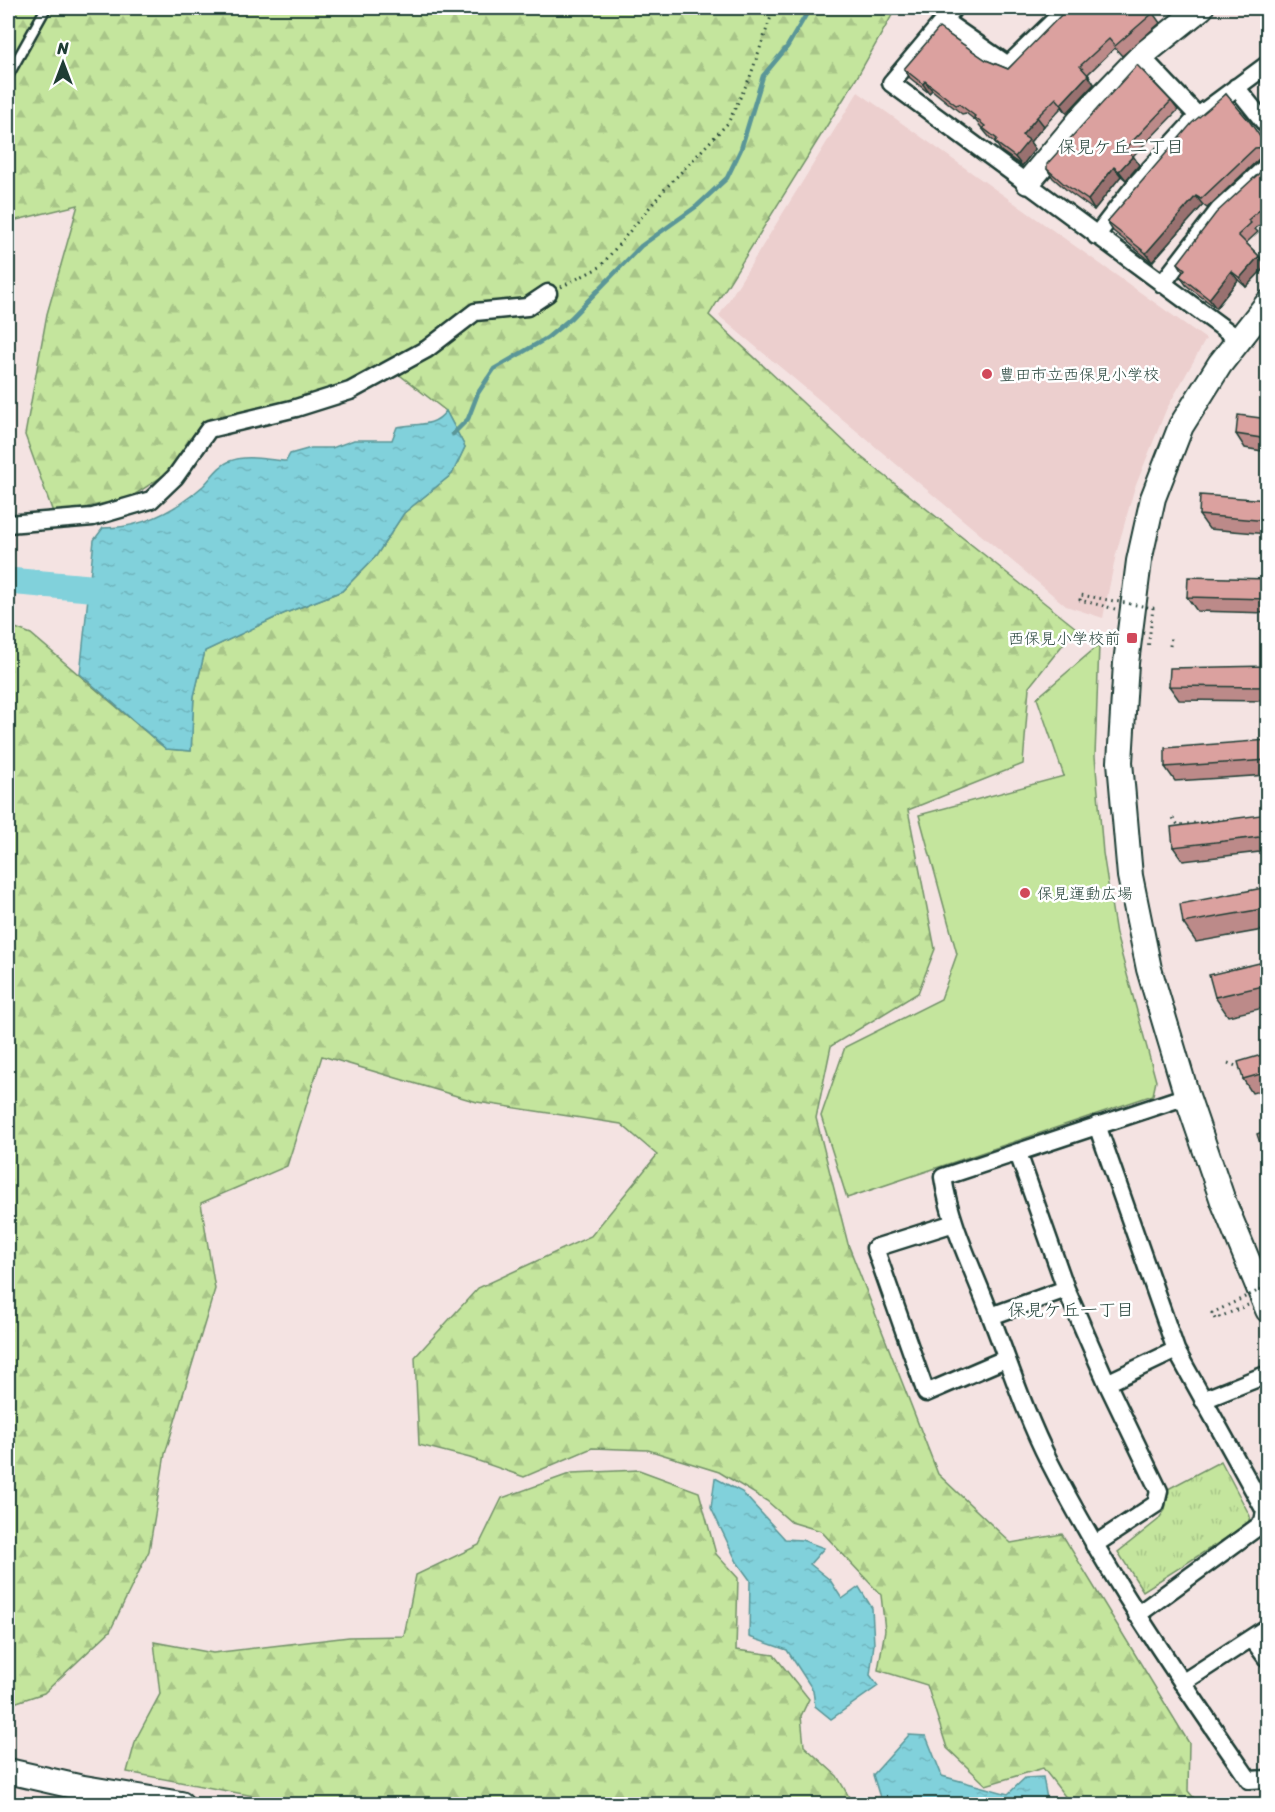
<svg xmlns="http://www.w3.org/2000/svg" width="1275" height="1812" viewBox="0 0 1275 1812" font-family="Sriracha,'Klee One',sans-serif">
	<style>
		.built { fill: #eccfce }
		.forest { fill: url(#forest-firs); stroke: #729168; stroke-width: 1.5 }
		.park { fill: url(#park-tufts); stroke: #729168; stroke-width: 1.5 }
		.pitch { fill: #c4e59d; stroke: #729168; stroke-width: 1.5 }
		.water { fill: url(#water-ripples); stroke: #5a9698; stroke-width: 1.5 }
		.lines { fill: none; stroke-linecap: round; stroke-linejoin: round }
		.stream { stroke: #5a9698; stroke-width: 4.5 }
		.river { stroke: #81d1db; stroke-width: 27 }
		.lane-casing { stroke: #1f3d34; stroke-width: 13 }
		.street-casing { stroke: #1f3d34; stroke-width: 21 }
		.secondary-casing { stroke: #1f3d34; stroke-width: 28 }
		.path { stroke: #1f3d34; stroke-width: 3; stroke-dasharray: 1.5 4.5; stroke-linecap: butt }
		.lane { stroke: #fff; stroke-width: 8 }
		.street { stroke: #fff; stroke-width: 16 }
		.secondary { stroke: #fff; stroke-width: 24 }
		.path-bridge { stroke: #1f3d34; stroke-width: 3; stroke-dasharray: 1.5 4.5; stroke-linecap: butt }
		.wall { fill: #bc8a89; stroke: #1f3d34; stroke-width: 1.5 }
		.shaded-wall { fill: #99716f; stroke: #1f3d34; stroke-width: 1.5 }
		.building { fill: #dba19f; stroke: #1f3d34; stroke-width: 1.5 }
		.poi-dot { fill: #d1495b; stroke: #fff; stroke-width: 2 }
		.labels { text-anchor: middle; stroke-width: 5; stroke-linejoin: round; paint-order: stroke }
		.poi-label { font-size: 16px; fill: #1f3d34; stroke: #fff; text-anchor: start }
		.neighbourhood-label { font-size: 18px; fill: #1f3d34; stroke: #fff }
	</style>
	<defs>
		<pattern id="forest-firs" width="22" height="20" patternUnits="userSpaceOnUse" patternTransform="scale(1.5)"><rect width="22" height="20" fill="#c4e59d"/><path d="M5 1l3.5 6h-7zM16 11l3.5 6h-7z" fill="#a8c588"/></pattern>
		<pattern id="park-tufts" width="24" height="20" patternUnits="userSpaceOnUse" patternTransform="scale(1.5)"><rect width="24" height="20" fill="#c4e59d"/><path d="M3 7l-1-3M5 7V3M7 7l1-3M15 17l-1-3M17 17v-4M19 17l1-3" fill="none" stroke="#a8c588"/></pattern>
		<pattern id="water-ripples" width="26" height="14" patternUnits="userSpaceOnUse" patternTransform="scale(1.5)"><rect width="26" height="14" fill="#81d1db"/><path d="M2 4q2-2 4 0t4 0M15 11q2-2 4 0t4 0" fill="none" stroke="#6fb4bd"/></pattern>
	</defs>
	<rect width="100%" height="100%" fill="#f4e3e2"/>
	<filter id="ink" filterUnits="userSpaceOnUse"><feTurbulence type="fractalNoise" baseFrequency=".0167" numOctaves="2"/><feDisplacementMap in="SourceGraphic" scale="12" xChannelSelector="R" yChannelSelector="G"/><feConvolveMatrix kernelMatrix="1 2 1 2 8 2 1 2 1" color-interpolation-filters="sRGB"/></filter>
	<g filter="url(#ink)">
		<path class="built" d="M858 92 1206 339 1166 410 1134 490 1116 554 1103 618 1066 606 719 316Z"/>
		<path class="forest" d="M8 8H896L856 79 709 315 860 456 1076 628 1029 687 1023 764 908 810 935 949 918 993 831 1046 816 1118 848 1244 938 1474 1011 1543 1062 1534 1189 1743 1188 1791 1199 1804H1071L1043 1768 986 1785 947 1748 927 1685 878 1670 885 1630 881 1595 821 1531 791 1522 767 1501 719 1472 648 1450 592 1448 524 1477 470 1458 419 1445 415 1357 478 1288 591 1236 657 1155 621 1124 477 1102 322 1056 287 1166 201 1203 215 1289 165 1454 149 1551 110 1631 44 1693 8 1705V625L31 634 166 749 191 751 194 696 205 651 283 614 342 591 376 556 404 513 452 474 465 447 446 411 388 366 350 390 205 425 169 472 131 497 54 515 25 435 47 314 78 205 8 222Z
			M639 1470 699 1492 716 1554 738 1578 736 1650 774 1655 809 1699 801 1716 804 1746 837 1776 853 1804H296L127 1772 136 1739 160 1694 154 1642 213 1653 349 1637 404 1636 416 1575 479 1545 502 1498 572 1473Z"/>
		<path class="park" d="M1221 1461 1250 1516 1248 1524 1143 1591 1118 1552 1158 1520 1165 1510 1168 1489Z"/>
		<path class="pitch" d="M1099 645 1095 756 1103 853 1116 934 1156 1081 1153 1095 847 1198 821 1116 845 1047 941 999 957 954 919 815 1064 776 1037 698Z"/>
		<path class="water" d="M446 411 465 447 452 474 404 513 376 556 342 591 283 614 205 651 194 696 191 751 166 749 80 674 94 540 103 528C142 528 174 512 203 486 212 477 218 466 230 461 248 454 267 460 286 461L290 454 311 448H332L354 440H392L397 427C416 423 434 428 446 411Z
			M715 1478 742 1492 785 1539 802 1540 824 1548 810 1564 830 1580 842 1599 859 1587 872 1608 874 1644 870 1675 878 1686 831 1719 815 1706 813 1690 787 1650 749 1637 750 1580 737 1562 711 1508Z
			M909 1735 926 1736 942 1776 1008 1794 1025 1778 1043 1777 1047 1799 1055 1804H882L873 1775Z"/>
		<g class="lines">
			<path class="stream" d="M453 434 468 419 478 393 494 369 547 338 571 318 641 246 697 206 727 178 741 149 763 76 787 47 810 8"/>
			<path class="river" d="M8 581 89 588"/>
			<g class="lane-casing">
				<path id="lane" d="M8 76 46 8"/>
			</g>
			<g class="street-casing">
				<path id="street" d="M954 8 891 83 1238 339
					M943 20 1008 65 1067 8
					M1141 56 1198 116
					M1236 87 1268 127
					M1096 236 1136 184 1198 116 1268 64
					M1162 284 1219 210 1268 165
					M8 524 93 517 151 500 175 477 209 429 296 408 350 391 427 349 475 312 527 307 548 293
					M1187 1096 943 1177C950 1225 973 1268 990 1314 1009 1363 1025 1414 1049 1461 1106 1573 1178 1677 1249 1780L1268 1779
					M1097 1125 1176 1350 1265 1511 1263 1523 1137 1615
					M1018 1153 1066 1289 1107 1383 1159 1491 1156 1504 1094 1545
					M954 1223 875 1248 926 1393 1005 1359
					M991 1316 1066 1289
					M1107 1383 1176 1350
					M1203 1400 1268 1374
					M1252 1638 1268 1660
					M1182 1683 1268 1627"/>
			</g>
			<g class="secondary-casing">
				<path id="secondary" d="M1028 182 1087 112 1141 56 1201 8
					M1268 303 1220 364 1181 426 1153 498 1139 561 1126 663 1120 762 1130 876 1149 969 1187 1096 1223 1201 1268 1310
					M8 1771 78 1787 181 1804"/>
			</g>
			<path class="path" d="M561 287 600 267 664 190 728 123 750 77 774 8
				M1170 646 1171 636
				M1173 818 1178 825 1224 820
				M1228 1063 1241 1068"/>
			<use href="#lane" class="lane"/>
			<use href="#street" class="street"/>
			<use href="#secondary" class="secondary"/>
			<path class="path-bridge" d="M1115 609 1080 600 1081 595 1153 608 1148 649
				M1248 1305 1215 1319 1212 1313 1268 1286"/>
		</g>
		<path class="wall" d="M1069 10 1153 13 1160 23 1122 56 1115 48 1088 74 1094 84 1067 113 1062 107 1044 126 1030 142 1035 149 1022 166 1001 151 995 142 990 138 976 121 966 113 962 114 932 90 929 93 910 78 904 69 986 60 1008 69Z
			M1226 94 1268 148V157H1261L1207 208 1203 205 1152 262 1113 231 1107 222Z
			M1171 101 1178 110 1133 156 1139 165 1126 180 1121 176 1094 210 1069 192 1053 178 1047 169Z
			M1268 165V218L1255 229 1258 232 1246 243 1259 256 1266 266 1246 287 1238 280 1216 308 1186 285 1180 276 1183 271 1178 263Z
			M1268 419V452L1245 448 1236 434Z
			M1268 500V534L1209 529 1199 515Z
			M1268 579V613L1197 611 1187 597Z
			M1268 666V701L1179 700 1169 686Z
			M1268 740V775L1175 781 1165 767Z
			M1268 814V851L1183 861 1173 847Z
			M1268 887V929L1196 942 1183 923Z
			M1268 961V1007L1228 1016 1215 997Z
			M1268 1053V1089L1252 1093 1243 1079Z
			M1268 1130V1159L1263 1152Z"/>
		<path class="shaded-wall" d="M1088 75 1094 84 1067 113 1061 104Z
			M925 81 932 90 929 93 923 84Z
			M1037 117 1044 126 1030 142 1035 149 1022 166 1015 157 1022 135Z
			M1133 156 1139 165 1126 180 1119 171Z
			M1114 167 1121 176 1094 210 1088 200Z
			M1196 196 1203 205 1152 262 1146 253Z
			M1259 256 1266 266 1246 287 1240 278Z
			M1231 271 1238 280 1216 308 1209 299Z"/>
		<path class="building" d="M1068 8 1069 10 1072 8H1148L1153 13 1115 46 1109 39 1080 66 1088 75 1061 104 1056 98 1037 117 1022 135 1029 140 1015 157 995 142 997 139 983 128 985 126 974 117 975 116 959 104 956 105 925 81 923 84 904 69 939 28 986 60 1008 69Z
			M1137 65 1171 101 1125 149 1133 156 1119 171 1114 167 1088 200 1063 183 1047 169V164Z
			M1226 94 1250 122 1267 147 1255 148 1201 199 1196 196 1146 253 1107 222 1192 123Z
			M1268 165V198L1263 202 1265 205 1248 220 1251 223 1238 235 1259 256 1240 278 1231 271 1209 299 1180 276 1185 269 1178 263 1216 213Z
			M1238 415 1268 419V439L1236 434Z
			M1200 495 1268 500V521L1199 515Z
			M1188 577 1268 579V599L1187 597Z
			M1268 666V687L1169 686 1170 668Z
			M1268 740V760L1165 767V748Z
			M1268 814V836L1173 847 1171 827Z
			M1268 887V908L1183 923 1180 904Z
			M1268 961V985L1215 997 1209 975Z
			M1268 1053V1072L1243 1079 1238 1062Z
			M1268 1130V1150L1263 1152 1257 1134Z"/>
	</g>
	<g class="poi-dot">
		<circle cx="987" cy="374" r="6"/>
		<rect x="1126" y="632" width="12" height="12" rx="3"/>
		<circle cx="1025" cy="893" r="6"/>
	</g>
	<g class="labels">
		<g class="poi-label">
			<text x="999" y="380">豊田市立西保見小学校</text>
			<text x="1120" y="644" text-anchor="end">西保見小学校前</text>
			<text x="1037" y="899">保見運動広場</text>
		</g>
		<g class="neighbourhood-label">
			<text x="1121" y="153">保見ケ丘二丁目</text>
			<text x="1071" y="1316">保見ケ丘一丁目</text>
		</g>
	</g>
	<rect width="1275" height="1812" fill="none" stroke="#fff" stroke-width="30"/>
	<rect x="15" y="15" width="1245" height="1782" fill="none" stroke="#1f3d34" stroke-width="2" filter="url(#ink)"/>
	<g transform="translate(63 63)" stroke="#ffffff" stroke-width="4.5" paint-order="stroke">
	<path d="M0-4.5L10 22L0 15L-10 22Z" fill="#1f3d34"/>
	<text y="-9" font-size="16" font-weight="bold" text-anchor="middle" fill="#1f3d34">N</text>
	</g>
</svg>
